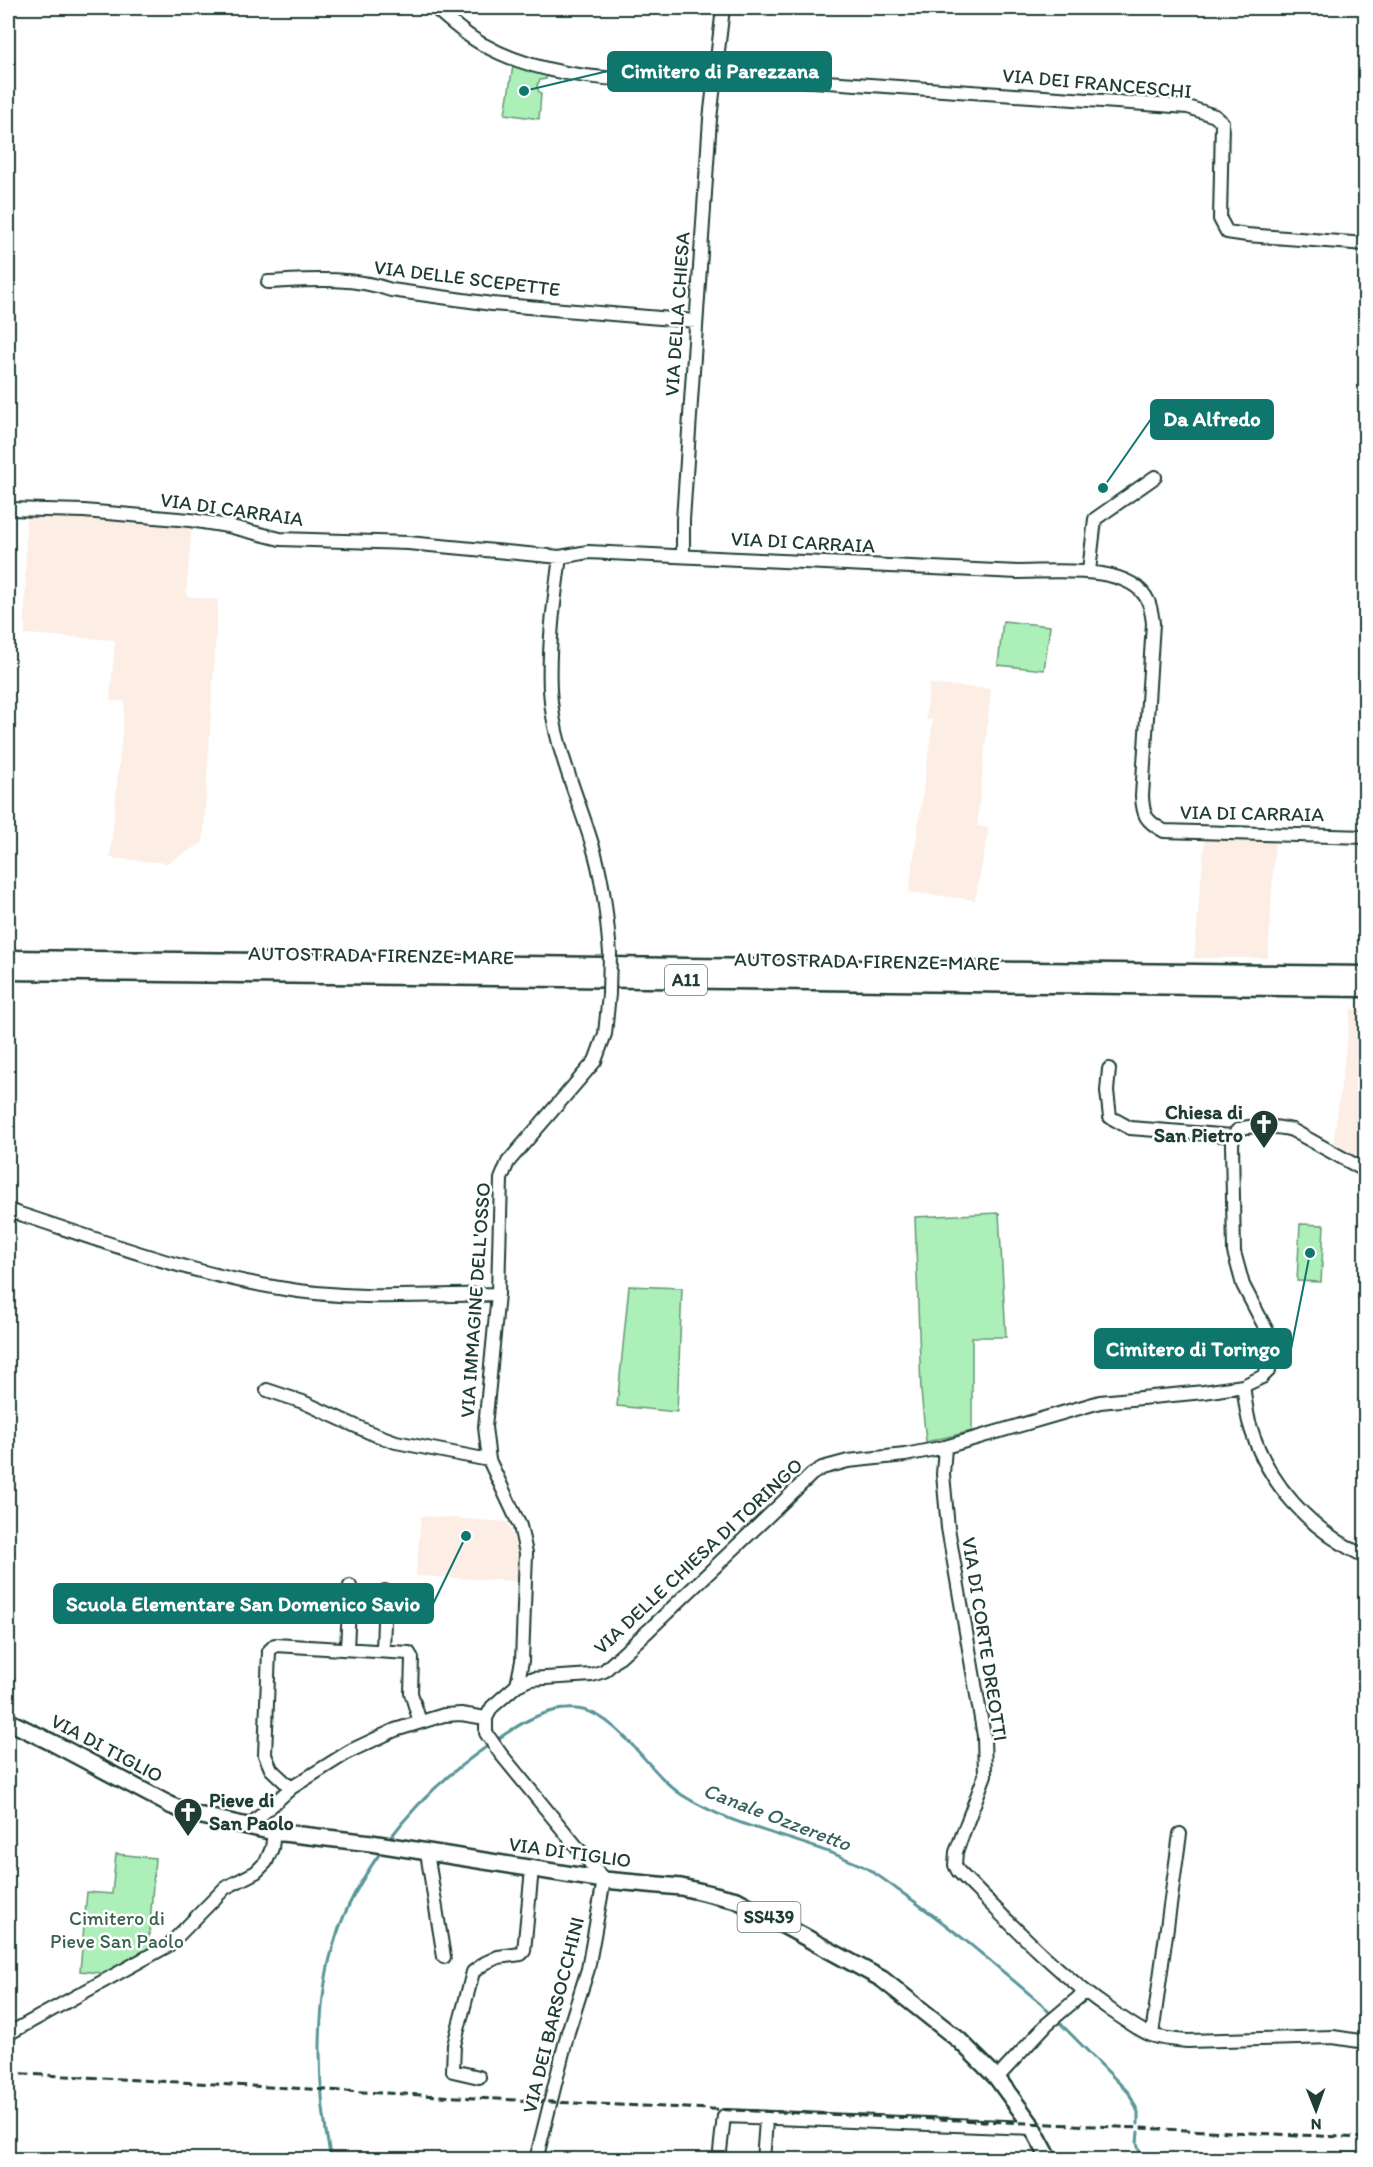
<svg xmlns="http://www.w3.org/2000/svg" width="1373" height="2167" viewBox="0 0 1373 2167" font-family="Itim,sans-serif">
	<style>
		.built { fill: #fcede5 }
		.green { fill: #acefb9; stroke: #669676; stroke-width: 1.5 }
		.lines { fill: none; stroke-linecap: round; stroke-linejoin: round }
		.stream { stroke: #599598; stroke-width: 3 }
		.minor-casing { stroke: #1f3d34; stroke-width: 16 }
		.major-casing { stroke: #1f3d34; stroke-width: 20 }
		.highway-casing { stroke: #1f3d34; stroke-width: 21 }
		.minor { stroke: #fff; stroke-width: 12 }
		.major { stroke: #fff; stroke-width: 15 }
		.highway { stroke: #fff; stroke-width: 16 }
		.rail { stroke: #1f3d34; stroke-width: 3; stroke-dasharray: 9 4.5; stroke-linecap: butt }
		.minor-bridge-casing { stroke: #1f3d34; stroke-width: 16; stroke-linecap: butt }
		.minor-bridge { stroke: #fff; stroke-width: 12 }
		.labels { text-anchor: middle; stroke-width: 5; stroke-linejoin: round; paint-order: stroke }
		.shield { fill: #fff; stroke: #627771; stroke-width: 1.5 }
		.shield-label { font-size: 18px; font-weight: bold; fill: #1f3d34 }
		.street-label { font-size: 20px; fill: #1f3d34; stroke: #fff }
		.poi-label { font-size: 20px; font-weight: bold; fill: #1f3d34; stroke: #fff; text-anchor: end }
		.park-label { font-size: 20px; fill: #3b614f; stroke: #fff }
		.water-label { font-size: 21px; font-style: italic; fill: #37625e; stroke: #fff }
		.leader { fill: none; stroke: #0f766e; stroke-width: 2 }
		.callout-dot { fill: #0f766e; stroke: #fff; stroke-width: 2 }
		.callout { fill: #0f766e; stroke: #0f766e; stroke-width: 2 }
		.callout-label { font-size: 21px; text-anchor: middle; font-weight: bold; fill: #fff }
	</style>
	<rect width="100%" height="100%" fill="#fff"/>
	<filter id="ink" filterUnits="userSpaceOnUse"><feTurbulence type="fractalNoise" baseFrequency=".0167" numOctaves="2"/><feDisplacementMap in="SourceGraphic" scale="12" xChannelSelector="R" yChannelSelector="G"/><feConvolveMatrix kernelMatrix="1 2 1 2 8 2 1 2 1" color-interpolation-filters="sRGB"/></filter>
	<g filter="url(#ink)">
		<path class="built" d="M26 514 192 525 186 596 218 600 203 843 167 863 110 858 125 701H110L115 640 25 634Z
			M929 684 991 689 977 826 989 828 975 900 909 892 933 720H926Z
			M1205 836 1275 840 1268 958H1194Z
			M1351 1009 1365 1010V1165L1333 1146Z
			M421 1516 508 1522 517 1550 519 1581 416 1576Z"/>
		<path class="green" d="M513 66 547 74 546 79 540 80 537 85 538 90 541 94 539 119 505 114Z
			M1003 621 1050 626 1044 670 998 665Z
			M999 1213 1006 1337H972V1431L926 1442 921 1391 915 1217Z
			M1300 1224 1324 1225 1321 1282 1297 1281Z
			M629 1286 682 1288 677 1412 617 1406Z
			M116 1854 155 1858 148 1951 111 1974 80 1971 87 1892 112 1894Z
			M1327 2152 1365 2153V2159H1322Z"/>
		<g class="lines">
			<path class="stream" d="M495 1741C519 1724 551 1703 583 1710 621 1718 651 1775 682 1795 737 1830 802 1837 860 1865 873 1871 886 1881 898 1890 948 1924 994 1964 1040 2003L1053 2016
				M388 1841C417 1801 450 1772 489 1745
				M1058 2021 1129 2093 1138 2112V2124
				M1138 2132 1137 2143 1142 2160
				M331 2160C317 2092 314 2003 336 1937 346 1906 364 1875 383 1849"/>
			<g class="minor-casing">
				<path id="minor" d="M435 8C450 21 465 35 482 44 540 77 612 82 677 79 699 78 719 75 741 76L1188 107 1215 116 1222 122 1220 219 1227 232 1247 235 1366 244
					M268 282C308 280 353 276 391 290L492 304 696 321
					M8 509 84 511 190 520 228 526 280 539 408 543 560 557 588 552 1018 572C1052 572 1131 563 1148 601 1151 607 1152 616 1153 623L1142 796C1143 816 1146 821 1164 831L1366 837
					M683 555V520L710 119 723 8
					M560 557C554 601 548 646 550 690 553 747 580 800 595 854 604 886 607 920 610 953
					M1089 571 1095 519 1155 477
					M1109 1069 1107 1091 1110 1117 1130 1128 1233 1136
					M8 1210C97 1239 186 1273 279 1288 351 1301 426 1295 498 1294
					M1243 1386C1245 1397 1246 1410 1249 1422 1266 1483 1310 1530 1366 1557
					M267 1390 303 1402 371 1433 396 1442 489 1460
					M945 1447 943 1474 948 1528 984 1736 985 1775 956 1852 955 1865 958 1871C1007 1920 1054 1971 1112 2011 1124 2019 1137 2029 1151 2035 1163 2039 1175 2040 1187 2041L1333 2037 1366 2042
					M347 1649 350 1586
					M383 1651 385 1591
					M517 1685 522 1661 526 1553 520 1526 489 1460 485 1427 498 1294 501 1179 508 1162 595 1061 605 1034 609 994
					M291 1788 271 1769 265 1755 269 1651 275 1645 409 1653 412 1658 411 1693 420 1722
					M248 1827 291 1788 350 1751 395 1730 444 1715 461 1714 486 1718
					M427 1853 444 1957
					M8 2034 169 1945 225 1888 256 1872 266 1862 272 1848 274 1832
					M1152 2035 1180 1834
					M479 2077 453 2071 454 2045 473 1972 485 1963 498 1957 521 1954 524 1951 532 1869
					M997 2078 1047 2024 1085 1992
					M536 2160 568 2032 588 1969 604 1880 500 1753 486 1733V1718L492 1707 517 1685 530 1679 592 1675 604 1671 649 1630 812 1474 822 1468 848 1461 905 1455 945 1447 1100 1402 1204 1392 1243 1386 1262 1377 1269 1370 1271 1356 1267 1331 1243 1285 1234 1252 1232 1144C1233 1140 1233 1134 1237 1131 1246 1123 1281 1127 1292 1130L1366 1171
					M719 2160 724 2116 1033 2128
					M763 2160 766 2121 770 2118"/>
			</g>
			<g class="major-casing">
				<path id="major" d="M8 1721 53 1743 172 1806 193 1814 274 1832 371 1843 604 1880 681 1887 737 1900 882 1979 959 2040 997 2078 1030 2123 1050 2160"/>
			</g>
			<g class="highway-casing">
				<path id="highway" d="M8 959 1366 975
					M8 971 1366 988"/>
			</g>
			<use href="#minor" class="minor"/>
			<use href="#major" class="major"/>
			<use href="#highway" class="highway"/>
			<path class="rail" d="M8 2073 552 2102 1366 2138"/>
			<g class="minor-bridge-casing">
				<path id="minor-bridge" d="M609 994 610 953"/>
			</g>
			<use href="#minor-bridge" class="minor-bridge"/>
		</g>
	</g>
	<defs>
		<g id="church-pin" transform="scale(1.5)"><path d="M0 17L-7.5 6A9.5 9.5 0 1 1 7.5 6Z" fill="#1f3d34" stroke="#fff"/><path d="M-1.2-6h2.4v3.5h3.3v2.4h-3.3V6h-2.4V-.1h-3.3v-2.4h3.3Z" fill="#fff"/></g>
	</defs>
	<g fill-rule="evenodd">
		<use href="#church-pin" x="1264" y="1124"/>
		<use href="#church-pin" x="188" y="1812"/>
	</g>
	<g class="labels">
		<g class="shield">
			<rect x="665" y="965" width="42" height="30" rx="4.5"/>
			<rect x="737.5" y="1902" width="63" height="30" rx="4.5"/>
		</g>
		<g class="shield-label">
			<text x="686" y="986">A11</text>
			<text x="769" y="1923">SS439</text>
		</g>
		<g class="street-label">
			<text transform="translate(1097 83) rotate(5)" y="7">VIA DEI FRANCESCHI</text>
			<text transform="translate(467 278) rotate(7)" y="7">VIA DELLE SCEPETTE</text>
			<text transform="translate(677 314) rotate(-86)" y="7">VIA DELLA CHIESA</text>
			<text transform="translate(232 509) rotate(8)" y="7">VIA DI CARRAIA</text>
			<text transform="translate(803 542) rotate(3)" y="7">VIA DI CARRAIA</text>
			<text transform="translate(1252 813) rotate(1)" y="7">VIA DI CARRAIA</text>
			<text transform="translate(381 955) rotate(1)" y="7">AUTOSTRADA FIRENZE-MARE</text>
			<text transform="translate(867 961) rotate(1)" y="7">AUTOSTRADA FIRENZE-MARE</text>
			<text transform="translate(475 1300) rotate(-86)" y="7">VIA IMMAGINE DELL'OSSO</text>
			<text transform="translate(698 1556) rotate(-43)" y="7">VIA DELLE CHIESA DI TORINGO</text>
			<text transform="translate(985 1639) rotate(81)" y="7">VIA DI CORTE DREOTTI</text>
			<text transform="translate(107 1748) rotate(28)" y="7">VIA DI TIGLIO</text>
			<text transform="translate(570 1852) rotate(8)" y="7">VIA DI TIGLIO</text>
			<text transform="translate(553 2015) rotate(-76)" y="7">VIA DEI BARSOCCHINI</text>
		</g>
		<g class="poi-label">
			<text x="1243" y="1119">Chiesa di<tspan x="1243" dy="23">San Pietro</tspan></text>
			<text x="209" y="1807" text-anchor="start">Pieve di<tspan x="209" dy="23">San Paolo</tspan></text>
		</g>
		<g class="park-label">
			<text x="117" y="1925">Cimitero di<tspan x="117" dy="23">Pieve San Paolo</tspan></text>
		</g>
		<g class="water-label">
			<text transform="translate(777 1817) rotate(21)" y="7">Canale Ozzeretto</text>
		</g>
	</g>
	<path class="leader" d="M524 91L608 71M1103 488L1151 419M1310 1253L1291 1349M466 1536L433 1604"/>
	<g class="callout-dot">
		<circle cx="524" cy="91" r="6"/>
		<circle cx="1103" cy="488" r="6"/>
		<circle cx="1310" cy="1253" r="6"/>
		<circle cx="466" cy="1536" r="6"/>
	</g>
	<g class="callout">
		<rect x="608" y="52" width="223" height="39" rx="6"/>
		<rect x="1151" y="400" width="122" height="39" rx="6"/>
		<rect x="1095" y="1329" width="196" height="39" rx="6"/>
		<rect x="54" y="1584" width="379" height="39" rx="6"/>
	</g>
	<g class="callout-label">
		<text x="720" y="78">Cimitero di Parezzana</text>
		<text x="1212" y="426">Da Alfredo</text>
		<text x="1193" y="1356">Cimitero di Toringo</text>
		<text x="243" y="1611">Scuola Elementare San Domenico Savio</text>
	</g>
	<rect width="1373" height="2167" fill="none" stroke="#fff" stroke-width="30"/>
	<rect x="15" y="15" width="1343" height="2137" fill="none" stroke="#1f3d34" stroke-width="2" filter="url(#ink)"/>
	<g transform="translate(1316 2110) rotate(179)" stroke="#ffffff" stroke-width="4.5" paint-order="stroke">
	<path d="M0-4.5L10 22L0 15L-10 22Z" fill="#1f3d34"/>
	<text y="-9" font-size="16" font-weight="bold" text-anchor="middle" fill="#1f3d34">N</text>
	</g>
</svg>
